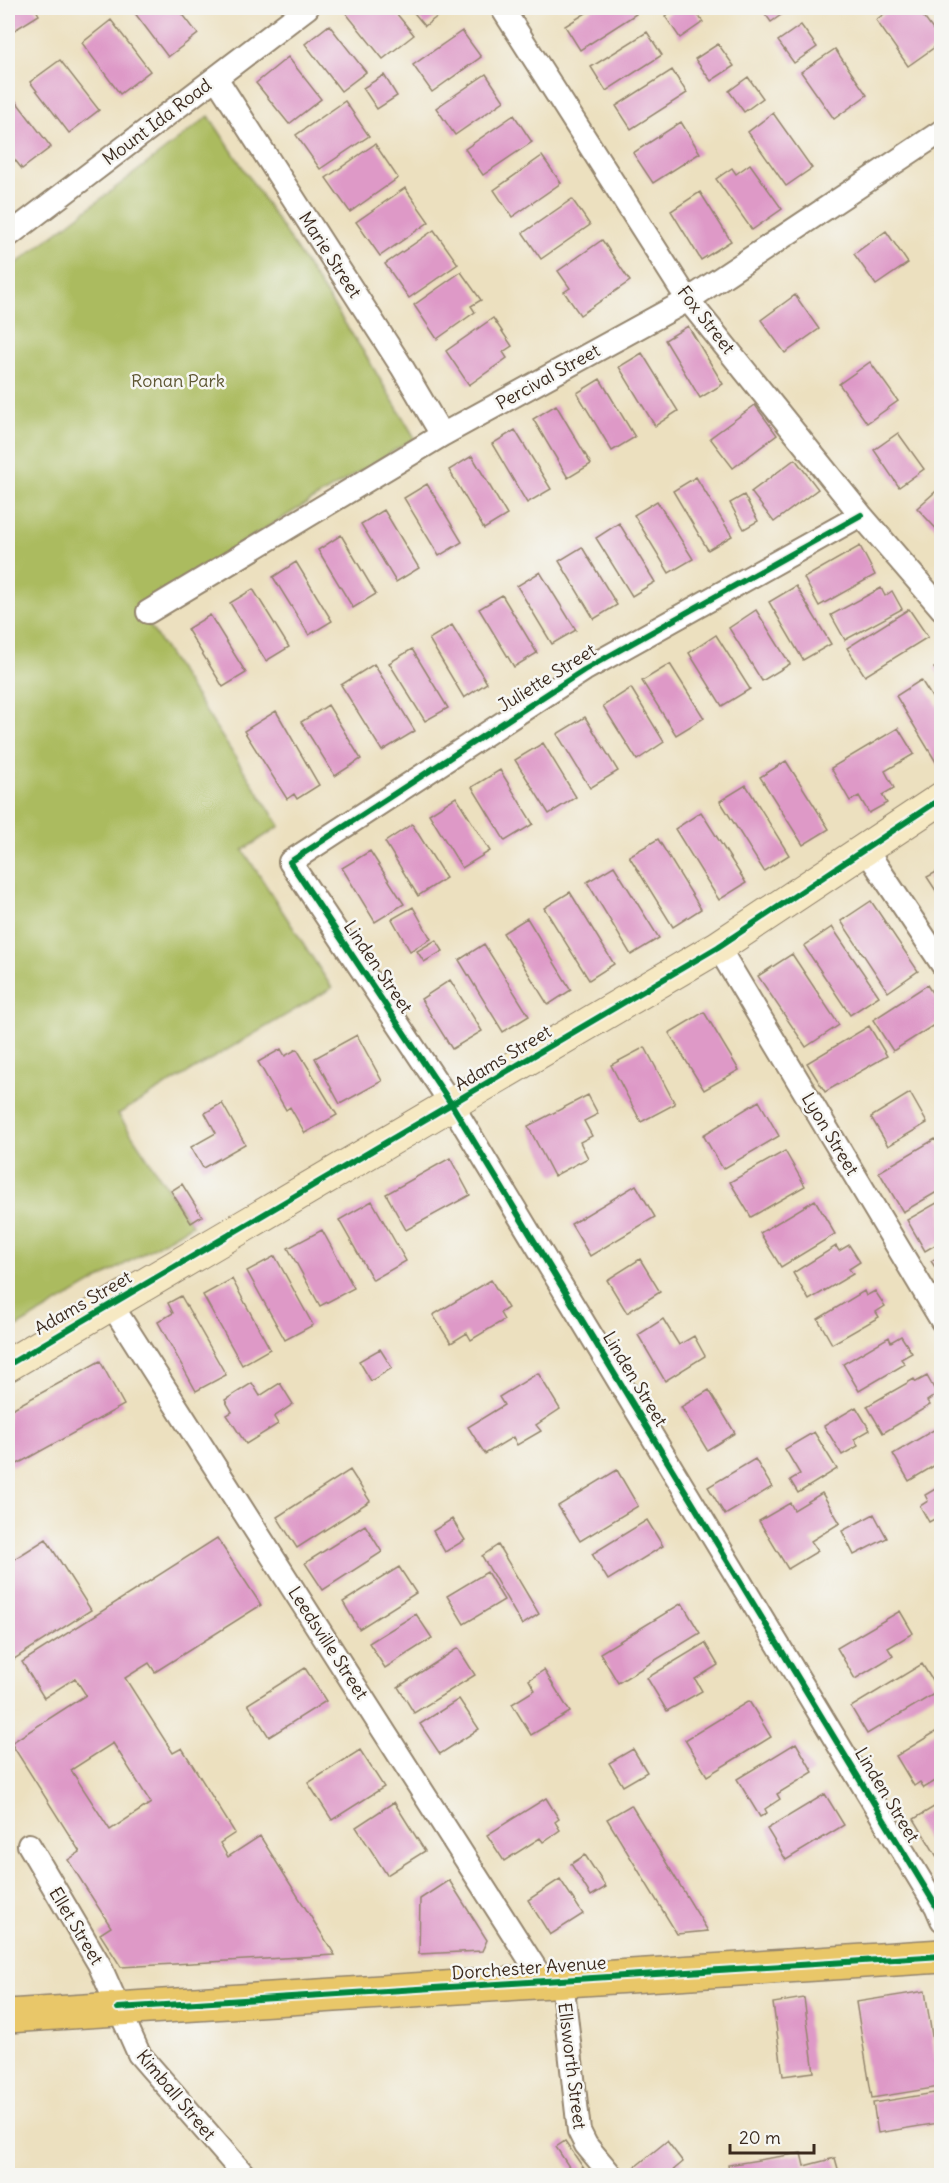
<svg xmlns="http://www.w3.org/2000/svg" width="949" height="2183" viewBox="0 0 949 2183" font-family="Delius,sans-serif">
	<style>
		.green { fill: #abbb5f; stroke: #73723e; stroke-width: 1.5 }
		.building { fill: #de99c7; fill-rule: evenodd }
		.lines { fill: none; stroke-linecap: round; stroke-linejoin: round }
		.street-casing { stroke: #94856e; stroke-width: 26 }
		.secondary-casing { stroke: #94856e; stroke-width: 34 }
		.primary-casing { stroke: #94856e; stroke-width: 36 }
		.street { stroke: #fff; stroke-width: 22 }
		.secondary { stroke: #f6e9c3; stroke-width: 32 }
		.primary { stroke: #e9c769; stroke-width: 33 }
		.cycleway-casing { stroke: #f6f6f2; stroke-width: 10 }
		.cycleway { stroke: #00873e; stroke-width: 6 }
		.labels { text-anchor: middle; stroke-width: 5; stroke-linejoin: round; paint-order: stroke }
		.street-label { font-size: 18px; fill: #3b2a1e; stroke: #f6f6f2 }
		.park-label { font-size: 18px; fill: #5d5632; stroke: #f6f6f2 }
	</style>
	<rect width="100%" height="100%" fill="#f6f6f2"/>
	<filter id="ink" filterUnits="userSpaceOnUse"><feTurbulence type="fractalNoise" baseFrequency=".0167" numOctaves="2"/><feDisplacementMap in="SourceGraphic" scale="12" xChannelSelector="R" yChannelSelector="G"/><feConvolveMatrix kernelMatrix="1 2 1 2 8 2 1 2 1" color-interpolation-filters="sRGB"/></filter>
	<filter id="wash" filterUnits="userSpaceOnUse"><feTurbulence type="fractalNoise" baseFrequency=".008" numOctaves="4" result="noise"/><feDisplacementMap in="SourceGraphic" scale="24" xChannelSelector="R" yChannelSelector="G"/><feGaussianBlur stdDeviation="1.35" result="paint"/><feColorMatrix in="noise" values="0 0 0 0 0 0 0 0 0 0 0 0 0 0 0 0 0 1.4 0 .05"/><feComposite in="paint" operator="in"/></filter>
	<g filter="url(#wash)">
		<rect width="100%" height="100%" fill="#ece0bf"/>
		<path class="green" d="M209 116 365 354 415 438 137 606 280 826 243 850 332 988 118 1114 192 1225 8 1332V270Z"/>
		<g id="blocks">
			<path class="building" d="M8 8H35L39 15 10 33 8 29Z
				M131 8H178L198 34 168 57Z
				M351 8H392L414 35 383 59 345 12Z
				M410 8H448L425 26Z
				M594 8H632L636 14 580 50 565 26Z
				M677 8H693L703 22 680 38 665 16Z
				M761 8H791L771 22Z
				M892 8H917L942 42 908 66 876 20Z
				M111 20 150 71 120 94 82 43Z
				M329 25 366 72 341 91 305 44Z
				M801 25 817 47 794 63 778 41Z
				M462 31 481 57 432 92 413 65Z
				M647 32 662 55 606 91 591 67Z
				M718 44 734 66 711 81 695 59Z
				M835 49 867 95 834 119 801 72Z
				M288 57 321 99 289 124 256 83Z
				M60 60 99 110 69 133 30 82Z
				M672 70 687 93 631 129 616 106Z
				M486 74 504 101 455 135 436 108Z
				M384 75 397 96 377 109 363 88Z
				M748 77 763 98 744 112 729 91Z
				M12 96 51 147 22 169 8 151V100Z
				M345 101 369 136 320 169 296 135Z
				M773 113 812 168 786 186 748 132Z
				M514 115 532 142 483 175 465 149Z
				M681 122 700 153 653 183 633 153Z
				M375 144 398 178 350 212 326 178Z
				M542 156 561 183 512 217 494 190Z
				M750 164 782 209 752 230 716 179 732 168 736 174Z
				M405 188 429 222 380 256 356 222Z
				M700 192 731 241 701 260 671 211Z
				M572 199 590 225 541 259 523 233Z
				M434 230 458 264 409 298 385 264Z
				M886 231 908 263 876 285 854 254Z
				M602 240 630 281 580 315 564 292 570 288 558 271Z
				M461 272 481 300 471 306 475 312 437 339 414 305Z
				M795 295 819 329 785 353 761 320Z
				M493 318 512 346 503 352 507 358 469 385 446 351Z
				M688 326 723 384 700 398 665 340Z
				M642 353 678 411 655 426 619 367Z
				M870 362 898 401 867 423 839 384Z
				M600 379 635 437 612 451 577 393Z
				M556 405 591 464 568 478 533 419Z
				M755 405 777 435 733 468 710 438Z
				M515 430 551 489 527 503 492 444Z
				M898 433 924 469 899 487 874 450Z
				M472 456 507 515 484 529 449 470Z
				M795 459 818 489 774 522 751 492Z
				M696 477 732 536 708 550 673 491Z
				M427 484 462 542 439 556 404 498Z
				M942 486V535L917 508Z
				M744 495 758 521 744 529 730 503Z
				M657 501 693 559 669 573 634 515Z
				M384 510 419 568 396 582 361 524Z
				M619 523 655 582 632 596 596 538Z
				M341 535 376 594 353 608 318 550Z
				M860 546 875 575 819 606 804 578Z
				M582 547 617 605 594 619 559 561Z
				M296 562 332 621 309 635 273 577Z
				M540 572 576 630 552 644 517 586Z
				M796 586 831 644 803 660 769 602Z
				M881 588 885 596 892 591 902 609 845 640 831 615Z
				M253 589 289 647 266 661 230 603Z
				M502 595 537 653 514 667 479 609Z
				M909 609 928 637 865 676 847 648Z
				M756 610 790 664 762 681 729 628Z
				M210 615 246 673 223 687 187 629Z
				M452 625 487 683 464 698 429 639Z
				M716 635 750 689 722 706 689 653Z
				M412 649 448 708 425 721 389 663Z
				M374 664 415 731 382 751 341 685Z
				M670 664 704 718 676 735 642 681Z
				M942 664V680L934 668Z
				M921 680 942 713V766L939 767 896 696Z
				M631 688 664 742 637 760 603 706Z
				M328 705 361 759 335 776 301 722Z
				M276 711 319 785 297 799 294 794 287 799 244 731Z
				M585 717 618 771 590 788 557 734Z
				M898 728 914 754 885 771 894 788 882 795 887 803 869 813 859 796 850 801 831 768Z
				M543 743 576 797 549 814 515 760Z
				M786 761 829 829 803 845 760 777Z
				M500 770 533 824 505 841 472 787Z
				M746 785 789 855 764 871 720 801Z
				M456 797 490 851 462 868 429 814Z
				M701 812 746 883 719 900 675 829Z
				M412 824 446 878 418 896 385 842Z
				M658 839 701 909 673 927 629 856Z
				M370 851 404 904 375 922 342 868Z
				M614 866 659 938 631 955 587 882Z
				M942 869V900L927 877Z
				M570 892 614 964 589 980 544 908Z
				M871 901 918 971 888 992 841 921Z
				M413 907 431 939 410 951 392 919Z
				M527 918 571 990 548 1005 503 933Z
				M832 927 879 996 850 1015 804 946Z
				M436 940 443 951 424 962 417 951Z
				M484 944 529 1016 503 1032 459 960Z
				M792 954 839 1025 806 1047 758 976Z
				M450 980 482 1031 452 1049 421 999Z
				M927 985 942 1008V1020L893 1051 873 1020Z
				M704 1012 739 1070 704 1090 669 1033Z
				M869 1026 887 1056 825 1092 807 1063Z
				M357 1035 382 1081 340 1104 315 1058Z
				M645 1047 675 1104 641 1122 611 1065Z
				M281 1049 285 1056 297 1049 337 1115 305 1133 290 1107 286 1110 258 1062Z
				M910 1093 927 1123 888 1146 871 1117Z
				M588 1095 598 1114 584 1121 592 1136 580 1142 588 1158 554 1176 528 1126Z
				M759 1101 779 1136 723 1169 703 1135Z
				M222 1103 245 1144 203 1168 191 1147 216 1133 205 1113Z
				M935 1139 942 1150V1189L903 1212 879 1172Z
				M785 1151 805 1186 751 1217 730 1182Z
				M450 1158 470 1195 406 1230 386 1194Z
				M182 1184 202 1216 191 1223 171 1191Z
				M636 1185 655 1217 590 1256 571 1224Z
				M815 1200 835 1234 781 1267 760 1233Z
				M942 1200V1241L925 1251 907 1220Z
				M372 1201 406 1261 373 1280 339 1220Z
				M322 1230 354 1288 320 1306 288 1248Z
				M849 1245 860 1262 849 1269 853 1274 809 1300 793 1273 836 1246 839 1251Z
				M942 1255V1278L931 1261Z
				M275 1256 313 1325 285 1340 247 1271Z
				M640 1259 660 1292 627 1313 607 1280Z
				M232 1279 270 1349 242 1365 203 1295Z
				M491 1280 508 1308 500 1313 504 1320 471 1340 467 1333 451 1343 433 1315Z
				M864 1291 866 1296 875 1291 885 1306 876 1312 879 1317 832 1344 818 1319Z
				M181 1296 226 1375 196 1391 158 1322 173 1313 168 1303Z
				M663 1319 679 1345 694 1336 705 1356 665 1381 638 1335Z
				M901 1336 912 1353 901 1359 905 1364 859 1391 843 1364 889 1337 891 1342Z
				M380 1349 392 1368 371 1381 359 1361Z
				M100 1361 124 1405 12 1467 8 1458V1411Z
				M538 1373 560 1409 536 1425 541 1431 517 1445 513 1437 485 1454 468 1427 504 1405 499 1397Z
				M927 1376 937 1394 927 1401 930 1405 883 1433 867 1406 914 1379 916 1382Z
				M252 1383 260 1396 280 1383 293 1404 274 1417 278 1424 246 1444 227 1415 232 1412 225 1400Z
				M709 1390 735 1433 707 1450 681 1407Z
				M856 1407 870 1430 854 1439 858 1446 842 1455 824 1426Z
				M942 1425V1461L909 1481 893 1454Z
				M814 1432 837 1469 798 1493 790 1480 800 1474 785 1449Z
				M755 1459 772 1487 725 1515 708 1487Z
				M350 1470 370 1501 297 1548 277 1517Z
				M617 1470 638 1506 580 1541 558 1506Z
				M942 1485V1524L938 1517 929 1522 920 1506 928 1501 925 1495Z
				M822 1493 840 1523 811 1541 818 1551 788 1569 759 1521 790 1503 794 1510Z
				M874 1514 887 1538 854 1555 842 1531Z
				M452 1519 465 1540 445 1552 433 1531Z
				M647 1520 663 1546 608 1580 592 1554Z
				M365 1525 382 1552 323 1590 305 1563Z
				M217 1538 261 1605 155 1672 149 1663 125 1678 173 1753 182 1748 235 1833 220 1843 228 1857 260 1836 335 1955 121 1967 100 1934 111 1927 68 1860 80 1852 11 1743 86 1695 75 1678 44 1698 22 1662ZM113 1743 151 1803 110 1830 71 1770Z
				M46 1539 91 1610 8 1663V1563Z
				M498 1545 539 1614 522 1625 482 1556Z
				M399 1567 416 1593 359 1629 343 1602Z
				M487 1572 504 1600 464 1624 447 1596Z
				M682 1603 700 1633 618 1683 600 1653Z
				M900 1611 913 1633 888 1648 893 1656 855 1679 837 1648Z
				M416 1614 432 1638 385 1668 369 1643Z
				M705 1643 718 1665 695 1679 702 1691 667 1711 647 1678Z
				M458 1648 475 1675 414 1713 398 1687Z
				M922 1664 939 1691 867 1734 851 1707Z
				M305 1668 326 1701 269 1737 248 1704Z
				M544 1670 570 1712 531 1735 512 1704 535 1690 529 1680Z
				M459 1699 479 1729 440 1754 420 1724Z
				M749 1701 771 1737 707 1776 685 1740Z
				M937 1731 942 1737V1777L924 1788 920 1782 914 1786 896 1756Z
				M796 1743 813 1772 777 1794 780 1799 765 1809 767 1813 760 1817 737 1779Z
				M633 1749 647 1772 623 1786 609 1763Z
				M360 1750 384 1787 332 1820 308 1783Z
				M825 1794 844 1825 786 1860 767 1829Z
				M546 1798 559 1819 555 1822 560 1830 543 1842 540 1838 504 1861 487 1835Z
				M394 1802 425 1851 387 1875 356 1827Z
				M942 1802V1865L914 1819Z
				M631 1805 708 1931 677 1934 607 1819Z
				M585 1855 606 1887 591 1896 571 1864Z
				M560 1879 583 1914 550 1935 528 1900Z
				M449 1880 487 1940 482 1951 419 1954 420 1899Z
				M925 1991 940 2087 872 2098 856 2002Z
				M804 1998 814 2072 783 2076 773 2003Z
				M934 2093 939 2123 878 2133 873 2103Z
				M565 2141 589 2176H570L573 2173 556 2147Z
				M667 2141 683 2162 666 2176H634L630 2171Z
				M801 2153 804 2166 835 2158 840 2176H730L728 2165Z"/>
		</g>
	</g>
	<g filter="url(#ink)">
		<use href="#blocks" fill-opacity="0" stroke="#94856e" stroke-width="1.5"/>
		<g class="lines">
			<g class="street-casing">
				<path id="street" d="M502 8 688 300 861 515 942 609
					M216 78 402 367 442 435
					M8 236 307 8
					M861 515 584 670 290 862 452 1105 936 1906 942 1920
					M148 612 442 435 688 300 942 131
					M866 850 942 964
					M718 947 942 1321
					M111 1304 544 1982
					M29 1845 99 1964 139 2054 245 2176
					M562 1980 579 2131 586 2145 612 2176"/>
			</g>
			<g class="secondary-casing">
				<path id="secondary" d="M8 1365 718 947 942 798"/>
			</g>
			<g class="primary-casing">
				<path id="primary" d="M8 2016 942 1956"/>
			</g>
			<use href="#street" class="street"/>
			<use href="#secondary" class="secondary"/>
			<use href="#primary" class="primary"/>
			<g class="cycleway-casing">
				<path id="cycleway" d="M861 515 584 670 290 862 452 1105 936 1906 942 1920
					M8 1365 718 947 942 798
					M118 2008 942 1956"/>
			</g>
			<use href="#cycleway" class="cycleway"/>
		</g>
	</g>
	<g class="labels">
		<g class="street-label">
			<text transform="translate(157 122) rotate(-37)" y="6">Mount Ida Road</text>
			<text transform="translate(330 255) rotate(57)" y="6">Marie Street</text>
			<text transform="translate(706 320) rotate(52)" y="6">Fox Street</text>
			<text transform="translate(548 377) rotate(-29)" y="6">Percival Street</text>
			<text transform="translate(547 678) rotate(-32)" y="6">Juliette Street</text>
			<text transform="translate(378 967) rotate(56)" y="6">Linden Street</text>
			<text transform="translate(503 1058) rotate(-31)" y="6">Adams Street</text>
			<text transform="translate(830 1134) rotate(59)" y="6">Lyon Street</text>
			<text transform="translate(83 1303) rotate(-30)" y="6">Adams Street</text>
			<text transform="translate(635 1379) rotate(59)" y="6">Linden Street</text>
			<text transform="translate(328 1643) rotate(57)" y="6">Leedsville Street</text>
			<text transform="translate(887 1795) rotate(59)" y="6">Linden Street</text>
			<text transform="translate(76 1926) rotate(59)" y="6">Ellet Street</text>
			<text transform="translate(529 1968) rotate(-4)" y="6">Dorchester Avenue</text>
			<text transform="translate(572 2066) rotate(83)" y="6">Ellsworth Street</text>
			<text transform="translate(176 2095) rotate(50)" y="6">Kimball Street</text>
		</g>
		<g class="park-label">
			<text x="178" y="387">Ronan Park</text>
		</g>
	</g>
	<rect width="949" height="2183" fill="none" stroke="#f6f6f2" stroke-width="30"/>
	<path d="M730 2144v9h84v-9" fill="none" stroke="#3b2a1e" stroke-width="3"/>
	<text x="739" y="2144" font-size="18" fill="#3b2a1e" stroke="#f6f6f2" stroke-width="4.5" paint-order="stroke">20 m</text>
</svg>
